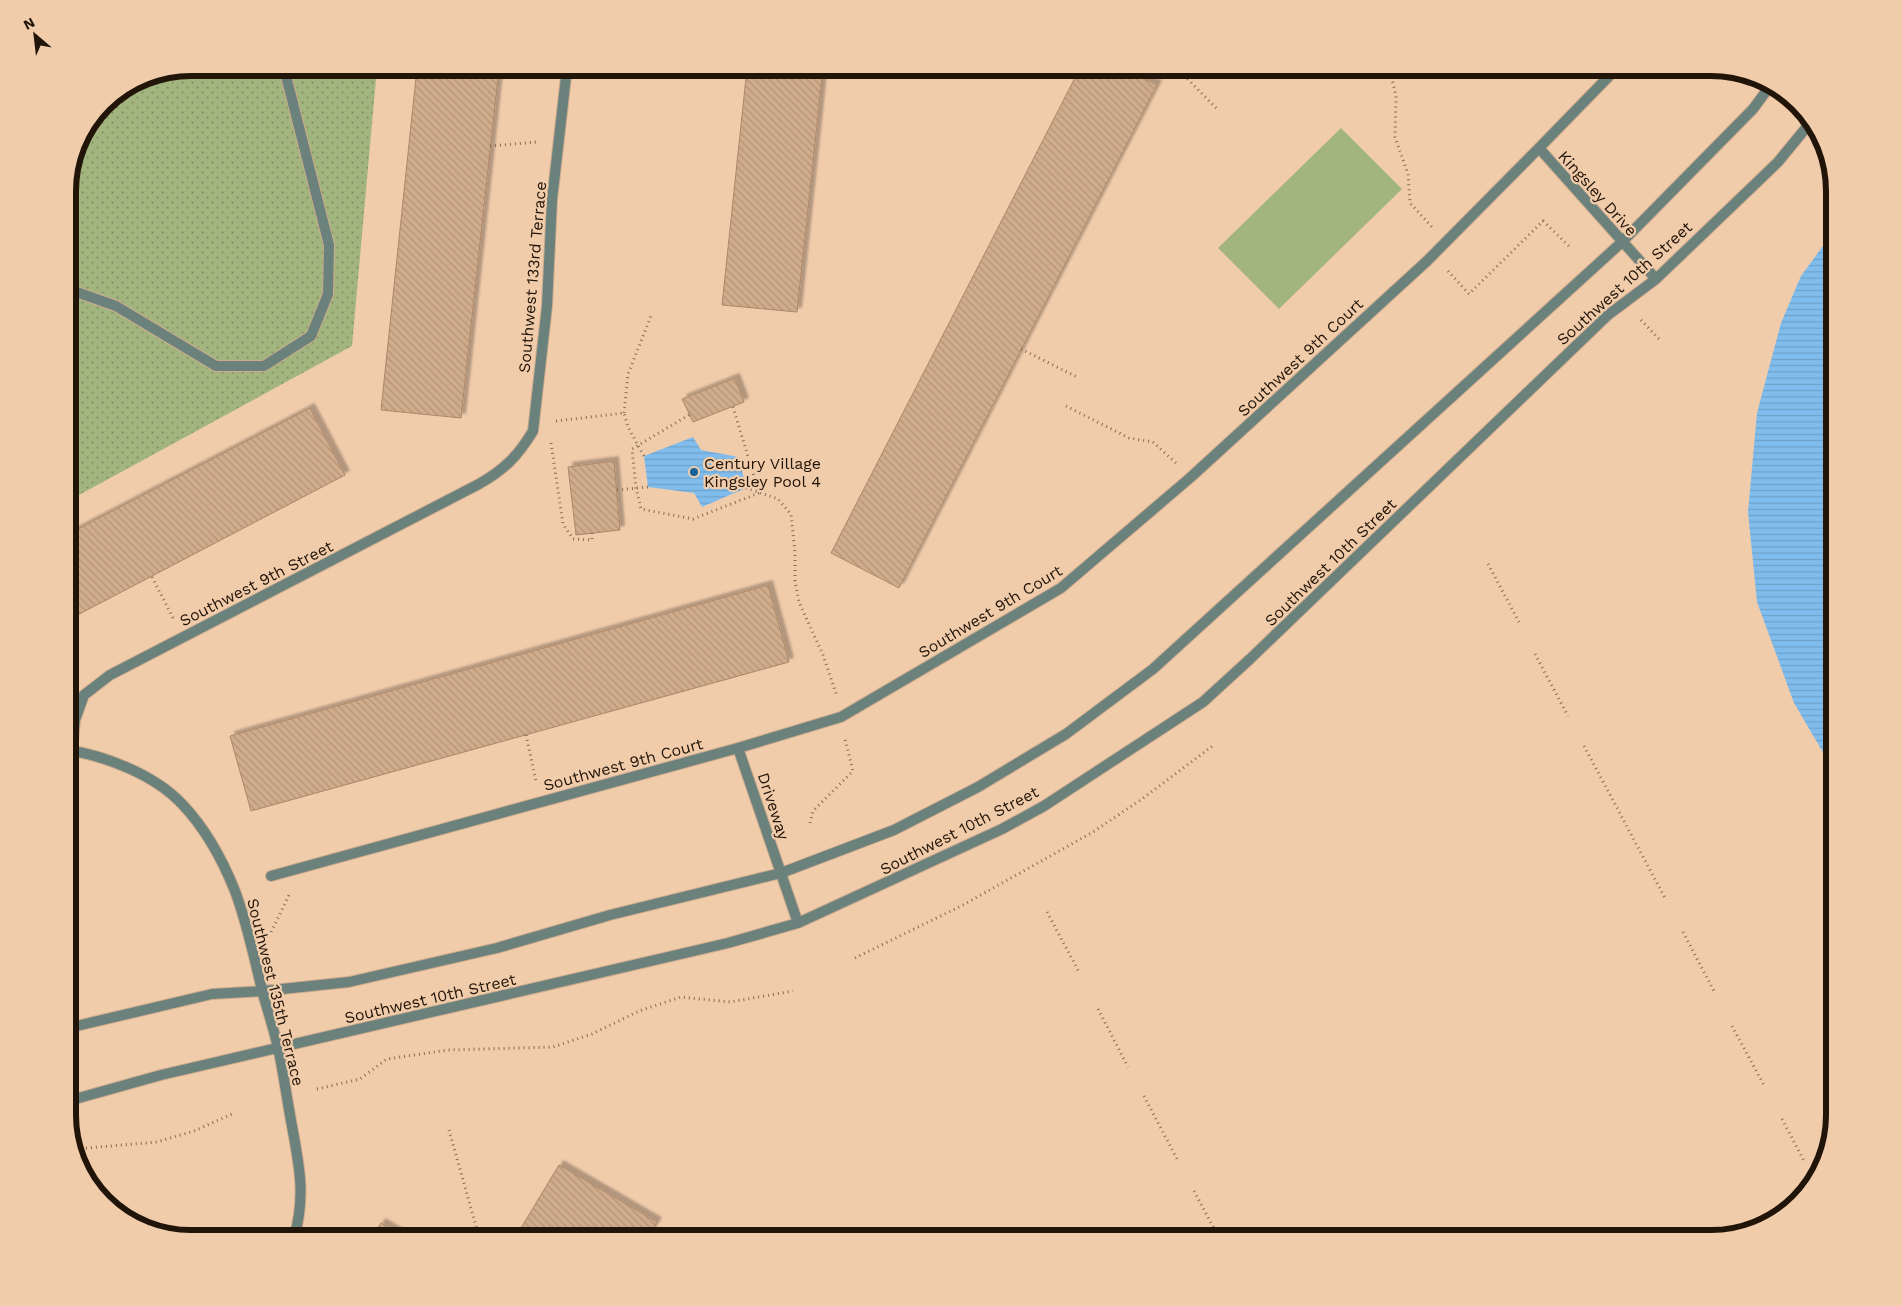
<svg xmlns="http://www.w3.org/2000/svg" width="1902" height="1306" viewBox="0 0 1902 1306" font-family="'Work Sans',sans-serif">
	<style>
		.grass { fill: url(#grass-dots) }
		.pitch { fill: #a3b57f }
		.water { fill: url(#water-rules) }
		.building { fill: url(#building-back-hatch); stroke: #ab8869; filter: url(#shadow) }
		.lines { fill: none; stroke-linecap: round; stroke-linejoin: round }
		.service-casing { stroke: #ccab8e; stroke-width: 12 }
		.minor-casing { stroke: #ccab8e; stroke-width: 12 }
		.path { stroke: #856d57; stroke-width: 3; stroke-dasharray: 1 4; stroke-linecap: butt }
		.service { stroke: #6a817c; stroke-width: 10 }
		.minor { stroke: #6a817c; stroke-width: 10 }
		.poi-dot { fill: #166497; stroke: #f1ccab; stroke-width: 2 }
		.labels { text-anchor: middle; stroke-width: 4.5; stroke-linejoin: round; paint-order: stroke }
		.street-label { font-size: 16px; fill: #211408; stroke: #f1ccab }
		.poi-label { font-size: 16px; fill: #211408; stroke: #f1ccab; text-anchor: start }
		.rim { fill: none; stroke: #211408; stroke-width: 6 }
	</style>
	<defs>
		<pattern id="grass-dots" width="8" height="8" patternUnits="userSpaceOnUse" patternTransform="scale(1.25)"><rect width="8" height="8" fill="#a3b57f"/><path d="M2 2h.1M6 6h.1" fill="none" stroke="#849266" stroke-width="1.8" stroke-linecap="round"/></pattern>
		<pattern id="water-rules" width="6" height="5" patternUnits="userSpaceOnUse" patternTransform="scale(1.25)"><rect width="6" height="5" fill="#80bded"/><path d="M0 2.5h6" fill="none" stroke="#6ea2ca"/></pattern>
		<pattern id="building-back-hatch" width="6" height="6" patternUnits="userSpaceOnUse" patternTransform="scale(1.25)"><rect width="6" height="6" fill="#d0ac8c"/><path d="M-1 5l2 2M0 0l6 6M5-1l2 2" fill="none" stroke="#b29377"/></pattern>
		<filter id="shadow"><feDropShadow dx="4.5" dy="-4.5" stdDeviation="1" flood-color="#0004"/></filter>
	</defs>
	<rect width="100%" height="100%" fill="#f1ccab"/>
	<path class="grass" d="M192 68H377L352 346 68 501V184L77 144 104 104 144 77Z"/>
	<path class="pitch" d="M1341 128 1402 189 1279 309 1218 248Z"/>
	<path class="water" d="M1834 231V771L1794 703 1757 602 1748 512 1757 413 1781 323 1801 276Z
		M693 437 701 450 739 457 746 488 702 507 694 493 648 487 644 456Z"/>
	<path class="building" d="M417 68H499L461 418 381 410Z
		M747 68H823L797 312 722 305Z
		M1080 68H1122L1157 85 899 588 831 553Z
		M735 378 744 402 693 422 682 399Z
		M310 408 345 475 68 620V534Z
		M614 461 620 530 576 535 568 467Z
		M768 585 789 662 251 811 230 736Z
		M559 1165 657 1222 647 1238H515Z
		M381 1223 407 1238H372Z"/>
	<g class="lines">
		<g class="service-casing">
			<path id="service" d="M68 289 116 306 216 366H264L311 336 328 294 329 245 284 68
				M72 751 75 720 84 695 110 675 479 484C504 470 518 456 533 431L547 306 552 200 567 68"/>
		</g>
		<g class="minor-casing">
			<path id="minor" d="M1539 148 1656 279
				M738 748 798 923
				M68 750C106 756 155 775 182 804 205 828 223 861 235 891 247 923 254 957 262 990 267 1009 274 1029 278 1048 283 1070 286 1093 290 1115 298 1161 307 1192 294 1238
				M271 876 738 748 841 717 1061 588 1191 477 1427 261 1539 148 1617 68
				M68 1028 212 994 263 991 349 982 497 948 610 915 781 873 894 830 978 787 1066 734 1153 669 1622 242 1753 109 1770 86
				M68 1101 161 1075 728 943 798 923 1002 829 1044 806 1203 702 1250 659 1608 315 1656 279 1778 162 1810 123"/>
		</g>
		<path class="path" d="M1177 68 1217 109
			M1387 68 1393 83 1396 96 1395 137 1408 174 1410 203 1432 227
			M490 146 537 142
			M1448 271 1469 294 1543 221 1571 248
			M1641 320 1660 340
			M1021 349 1079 378
			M1066 406 1129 438 1153 442 1176 463
			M624 413 628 374 651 316
			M689 415 632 449 636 488 641 509 693 519 759 493 733 407
			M556 421 624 413 628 427 644 456
			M551 443 563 524 573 539 592 540V533
			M746 488 778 499 791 514 795 553V581L799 602 823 655 837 696
			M617 490 648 487
			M1488 564 1519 622
			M152 577 173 618
			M1535 654 1568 716
			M526 735 536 781
			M1584 746 1666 900
			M810 823 813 811 853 771 845 739
			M1047 912 1079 972
			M271 932 290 893
			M1683 932 1715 993
			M855 958 963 905 1093 832 1142 799 1215 744
			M1098 1009 1128 1067
			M1732 1026 1765 1087
			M317 1089 360 1079 387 1059 448 1050 553 1047 592 1034 639 1011 681 997 730 1002 793 991
			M1144 1096 1177 1159
			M1782 1119 1804 1161
			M449 1130 479 1237
			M76 1149 157 1142 194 1131 232 1114
			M1194 1191 1219 1238"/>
		<use href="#service" class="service"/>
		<use href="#minor" class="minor"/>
	</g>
	<circle class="poi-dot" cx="694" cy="472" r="5"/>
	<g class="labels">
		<g class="street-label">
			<text transform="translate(1598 193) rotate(48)" y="6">Kingsley Drive</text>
			<text transform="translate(532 277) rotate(-85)" y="6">Southwest 133rd Terrace</text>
			<text transform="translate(1624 283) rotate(-42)" y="6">Southwest 10th Street</text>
			<text transform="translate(1300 357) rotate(-43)" y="6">Southwest 9th Court</text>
			<text transform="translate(1330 562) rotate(-44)" y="6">Southwest 10th Street</text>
			<text transform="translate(256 583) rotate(-27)" y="6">Southwest 9th Street</text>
			<text transform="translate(990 611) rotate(-31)" y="6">Southwest 9th Court</text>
			<text transform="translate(623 764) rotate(-15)" y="6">Southwest 9th Court</text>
			<text transform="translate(774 806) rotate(72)" y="6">Driveway</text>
			<text transform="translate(959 830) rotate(-27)" y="6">Southwest 10th Street</text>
			<text transform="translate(276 992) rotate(76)" y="6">Southwest 135th Terrace</text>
			<text transform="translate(430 998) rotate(-13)" y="6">Southwest 10th Street</text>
		</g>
		<g class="poi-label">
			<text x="704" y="469">Century Village<tspan x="704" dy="18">Kingsley Pool 4</tspan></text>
		</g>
	</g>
	<path d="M0 0H1902V1306H0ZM191 76H1711A115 115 0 0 1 1826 191V1115A115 115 0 0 1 1711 1230H191A115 115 0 0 1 76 1115V191A115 115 0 0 1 191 76Z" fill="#f1ccab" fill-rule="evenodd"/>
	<path class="rim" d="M191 76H1711A115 115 0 0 1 1826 191V1115A115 115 0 0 1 1711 1230H191A115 115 0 0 1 76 1115V191A115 115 0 0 1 191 76Z"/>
	<g transform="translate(35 35) rotate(332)" stroke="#f1ccab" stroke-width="4" paint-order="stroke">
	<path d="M0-4L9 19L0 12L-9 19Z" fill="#211408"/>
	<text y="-8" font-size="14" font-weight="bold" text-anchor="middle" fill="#211408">N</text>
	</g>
</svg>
